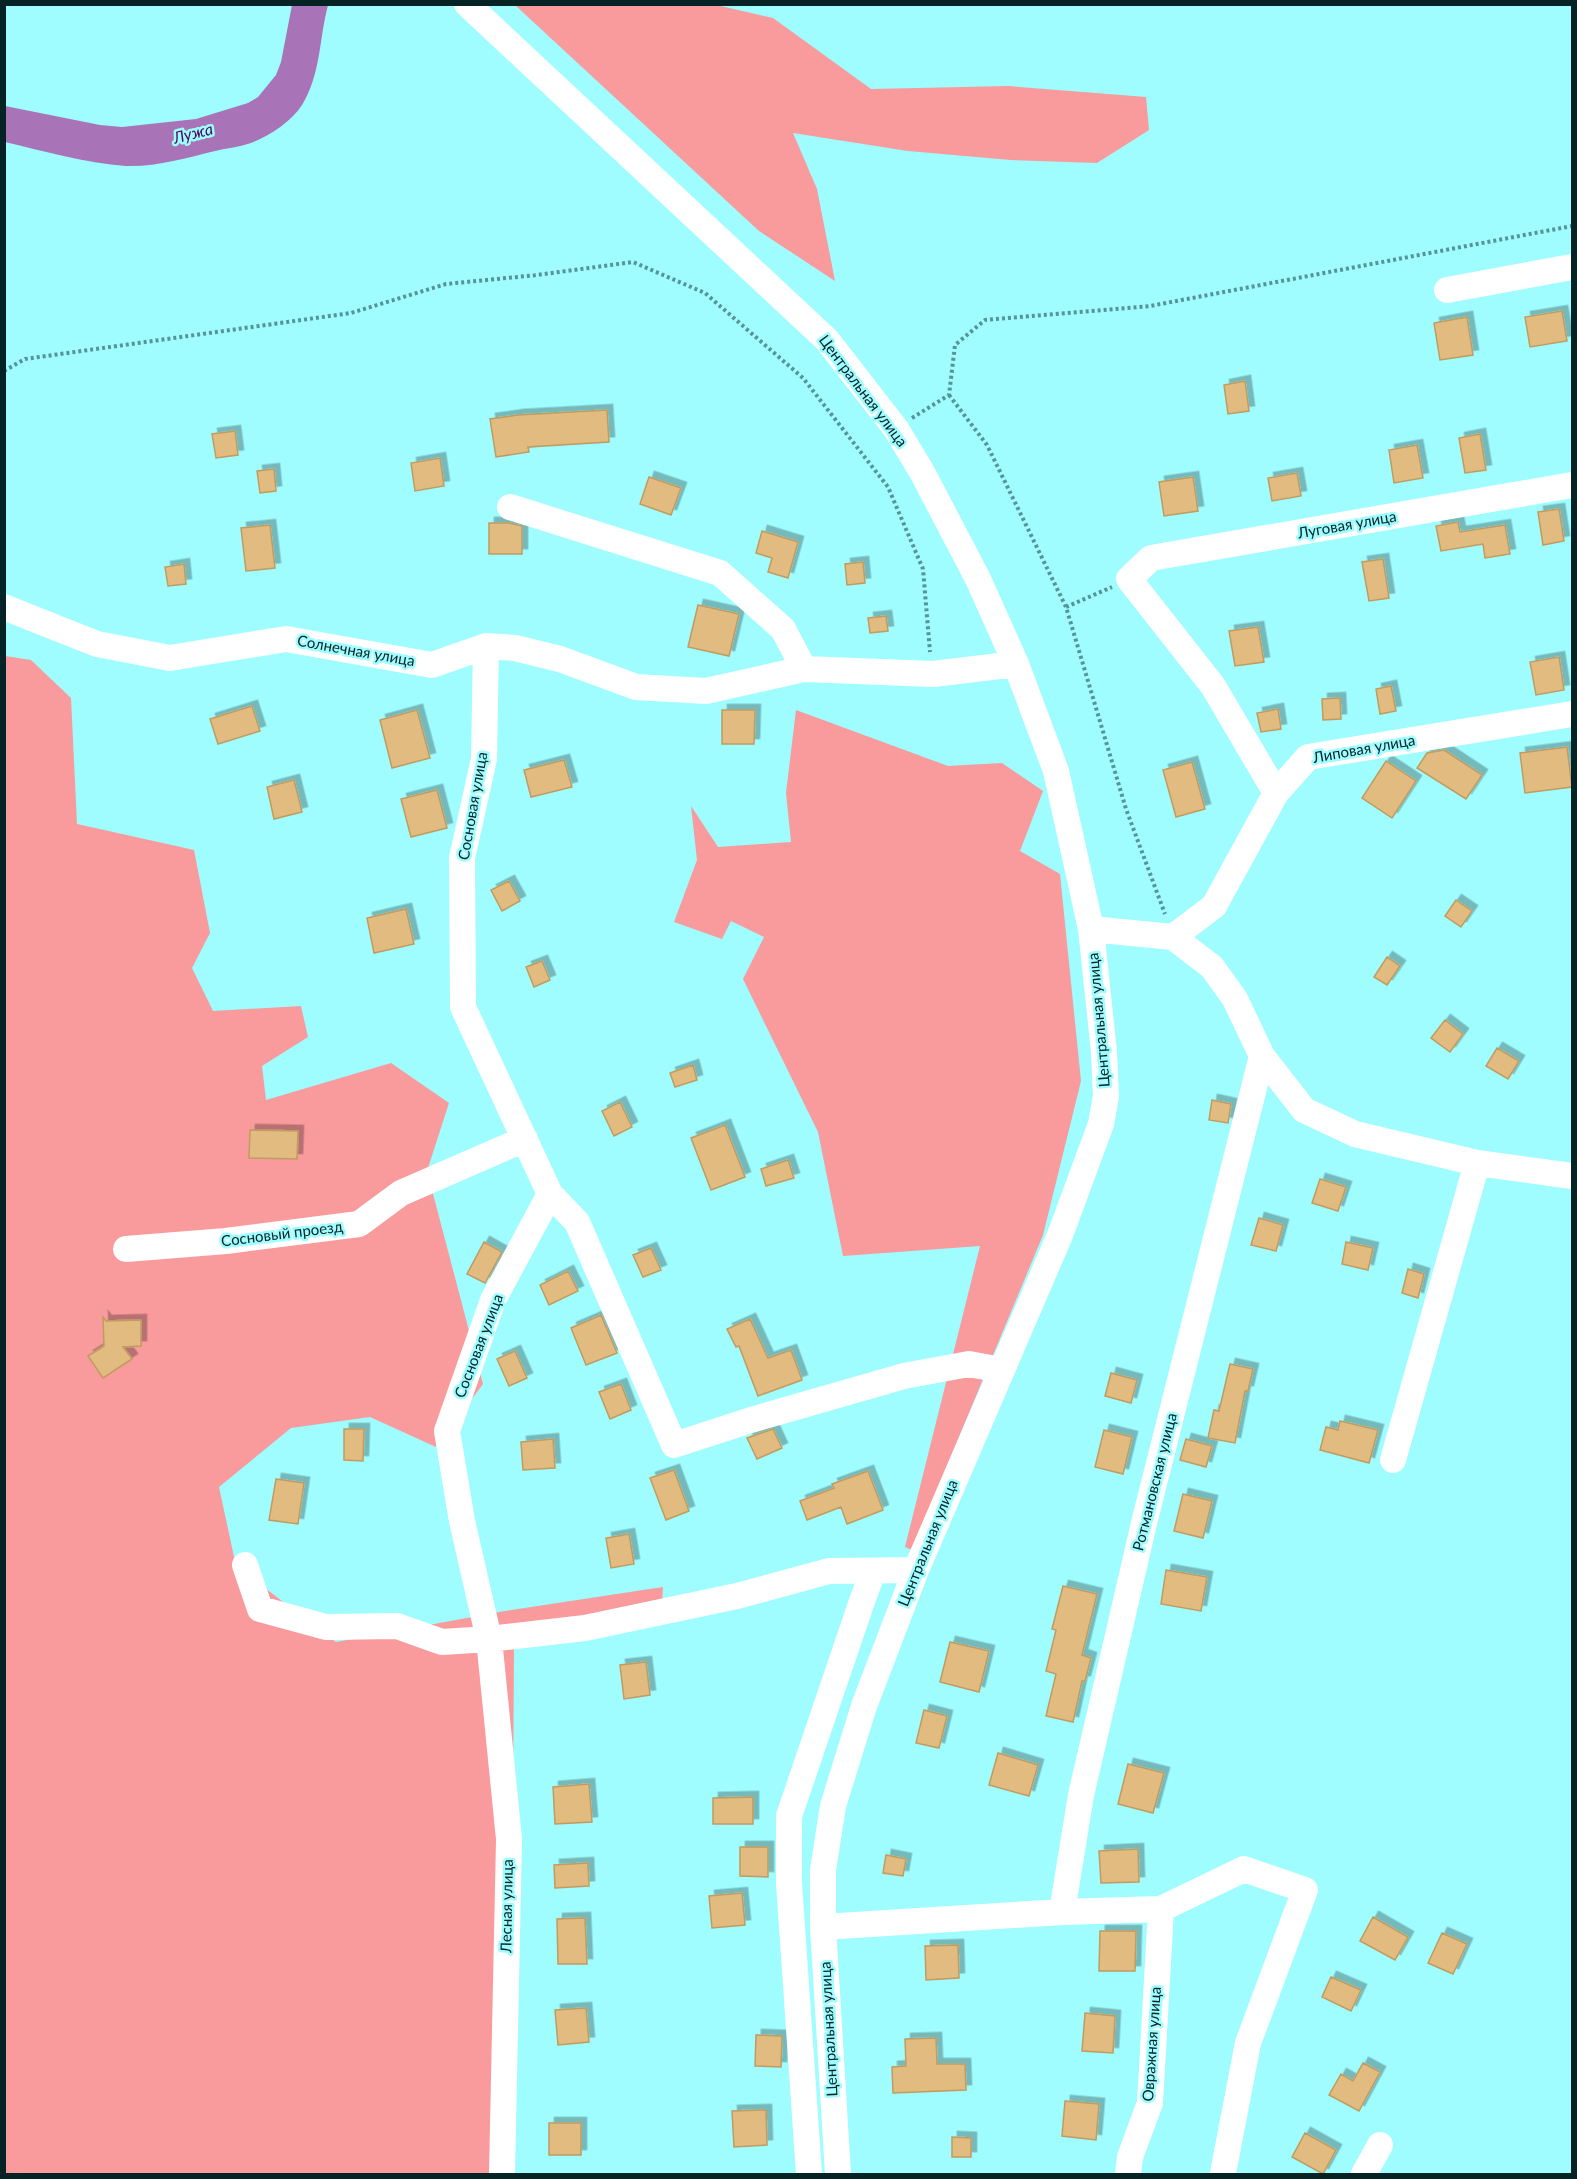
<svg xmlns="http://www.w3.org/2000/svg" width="1577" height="2179" viewBox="0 0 1577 2179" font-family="Lato,sans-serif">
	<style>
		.green { fill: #f99a9c }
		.water { fill: #a873b7 }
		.building { fill: #e1bb7f; stroke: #c09c61; stroke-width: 1.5; filter: url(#shadow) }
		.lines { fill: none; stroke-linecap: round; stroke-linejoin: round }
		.path { stroke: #569597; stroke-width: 4; stroke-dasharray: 3 3; stroke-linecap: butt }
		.minor { stroke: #fff; stroke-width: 26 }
		.labels { text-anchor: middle; stroke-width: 5; stroke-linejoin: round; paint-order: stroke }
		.street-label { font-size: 15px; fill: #052324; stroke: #9ffcff }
		.water-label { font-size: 16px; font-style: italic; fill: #4e065e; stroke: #9ffcff }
	</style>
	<defs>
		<filter id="shadow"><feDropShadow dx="5.5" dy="-5.5" stdDeviation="0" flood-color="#0004"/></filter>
	</defs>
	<rect width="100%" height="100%" fill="#9ffcff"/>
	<path class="green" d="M515 5 712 4 773 18 871 89 1008 86 1146 97 1149 130 1097 163 1011 160 908 151 793 133 817 189 835 281 759 231Z
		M5 656 31 660 71 698 77 824 194 850 210 933 192 968 213 1011 301 1006 308 1037 262 1066 266 1100 391 1063 449 1103 427 1171 483 1384 436 1447 370 1417 291 1428 219 1487 236 1566 336 1642 505 1611 663 1587 662 1603 514 1649 511 2080 498 2174H5Z
		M796 710 948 766 1002 763 1043 791 1020 851 1060 874 1081 1081 1043 1235 912 1550 905 1547 980 1246 843 1256 818 1132 743 979 764 937 731 921 722 939 674 922 697 860 691 806 718 847 791 842 786 793Z"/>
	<path class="water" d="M292 5H328C319 39 321 74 302 105 291 122 269 136 251 143 240 147 227 148 215 151 186 158 156 167 126 166 85 163 44 151 5 142V106L100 125 122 127 196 119 248 103 258 97 276 75 281 62Z"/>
	<path class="building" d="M1562 311 1567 341 1530 347 1525 317Z
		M1467 317 1473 355 1440 360 1434 323Z
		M1245 381 1249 411 1228 414 1224 385Z
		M607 410 609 442 528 447 529 452 496 457 490 419 518 415Z
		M235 431 238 455 216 458 212 434Z
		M1480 434 1486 470 1465 473 1459 438Z
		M1417 445 1423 478 1394 483 1389 450Z
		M440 458 444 486 415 491 411 463Z
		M274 469 276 491 260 493 257 471Z
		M1297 473 1301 496 1272 501 1268 478Z
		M649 477 681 488 671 515 640 504Z
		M1193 477 1198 511 1164 516 1159 482Z
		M1559 509 1564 541 1543 545 1538 512Z
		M1458 522 1460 532 1505 525 1510 554 1485 558 1483 544 1441 551 1436 526Z
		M489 523H509L522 526V554H489Z
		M270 525 275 568 246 571 241 528Z
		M762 531 798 542 788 578 768 572 772 558 756 553Z
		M1383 559 1389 598 1369 601 1362 562Z
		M863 562 865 583 847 585 845 564Z
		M184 564 186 584 168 586 165 567Z
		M698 605 739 614 729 656 688 647Z
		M886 616 888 631 870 633 868 618Z
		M1258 627 1264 662 1235 666 1229 631Z
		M1559 657 1564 690 1536 695 1530 662Z
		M1391 686 1396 711 1380 714 1376 689Z
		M1340 698 1341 719 1323 720 1322 699Z
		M252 706 260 731 218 744 210 719Z
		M1278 709 1281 729 1261 732 1257 713Z
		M417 710 430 758 392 768 380 720Z
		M722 710H755L754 744H722Z
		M1567 747 1572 787 1525 793 1520 753Z
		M1444 750 1482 775 1466 799 1417 768 1427 753Z
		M564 760 572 787 531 797 524 770Z
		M1386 761 1416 781 1392 818 1362 798Z
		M1192 762 1205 809 1176 817 1163 770Z
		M294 780 302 812 274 819 267 787Z
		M437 790 447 828 411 837 401 799Z
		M509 881 520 901 502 911 491 890Z
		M1456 900 1472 911 1461 927 1445 916Z
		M406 909 414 944 374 953 367 918Z
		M1387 957 1400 966 1387 985 1374 977Z
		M542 961 550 980 534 987 526 967Z
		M1445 1020 1463 1034 1450 1052 1431 1038Z
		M1497 1048 1519 1061 1508 1079 1486 1066Z
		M693 1065 697 1080 675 1087 670 1073Z
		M1212 1100 1231 1104 1228 1123 1209 1120Z
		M620 1102 632 1127 614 1136 602 1111Z
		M725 1125 745 1177 711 1190 691 1138Z
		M250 1130 298 1131 297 1159 249 1158Z
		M788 1160 794 1178 766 1186 761 1169Z
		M1320 1179 1346 1187 1338 1211 1312 1203Z
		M1259 1218 1283 1225 1276 1251 1251 1245Z
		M484 1242 502 1252 485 1283 467 1274Z
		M1346 1242 1373 1248 1368 1270 1342 1264Z
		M651 1248 661 1270 643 1277 633 1255Z
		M1408 1269 1424 1274 1418 1298 1402 1293Z
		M568 1271 578 1291 549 1305 540 1285Z
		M601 1315 617 1353 586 1365 571 1328Z
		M103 1317 106 1321 141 1320V1346L123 1347 132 1359 103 1378 88 1356 104 1346Z
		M750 1319 768 1358 791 1350 802 1380 758 1396 739 1346 736 1347 727 1329Z
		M515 1351 527 1378 509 1386 497 1359Z
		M1230 1364 1253 1369 1248 1391H1245L1235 1443 1208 1438 1214 1410 1219 1411Z
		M1111 1373 1137 1380 1131 1403 1105 1396Z
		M621 1384 631 1410 610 1419 599 1392Z
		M1340 1421 1378 1430 1369 1463 1320 1450 1326 1427 1338 1430Z
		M344 1429H364L363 1461 344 1460Z
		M773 1429 782 1448 757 1459 747 1438Z
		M1104 1430 1132 1437 1123 1474 1095 1467Z
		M553 1439 555 1468 523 1470 521 1442Z
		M1186 1439 1212 1446 1206 1467 1180 1460Z
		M674 1470 689 1511 666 1520 650 1478Z
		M868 1471 883 1510 847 1524 841 1507 807 1520 800 1501 834 1488 832 1484Z
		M276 1479 304 1483 298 1524 269 1520Z
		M1183 1494 1212 1501 1203 1538 1174 1531Z
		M629 1534 634 1564 611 1568 606 1538Z
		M1166 1570 1207 1577 1201 1611 1161 1604Z
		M1063 1586 1097 1594 1082 1655 1091 1658 1085 1681H1082L1073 1722 1046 1716 1056 1674 1046 1671 1056 1630 1052 1629Z
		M950 1642 989 1651 979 1692 940 1682Z
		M646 1662 650 1695 624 1699 620 1665Z
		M924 1710 947 1716 939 1748 916 1743Z
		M998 1753 1038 1765 1029 1796 989 1785Z
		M1128 1764 1164 1773 1153 1813 1118 1804Z
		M589 1784 592 1822 555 1824 553 1787Z
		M753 1797V1824H713V1798Z
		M740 1847H768V1877L740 1876Z
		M1138 1849 1139 1882 1101 1883 1099 1851Z
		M886 1855 906 1859 903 1876 883 1873Z
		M588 1863 589 1886 555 1888 554 1865Z
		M742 1893 745 1925 712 1928 709 1896Z
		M1373 1917 1408 1937 1395 1960 1360 1941Z
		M585 1918 587 1964H558L557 1919Z
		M1100 1931H1136L1135 1971H1099Z
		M1442 1933 1467 1944 1453 1974 1428 1963Z
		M958 1945 959 1978 926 1980 925 1946Z
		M1331 1977 1361 1990 1351 2011 1322 1997Z
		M586 2008 589 2042 558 2045 555 2010Z
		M1085 2013 1115 2016 1113 2053 1082 2051Z
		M756 2035 782 2036 781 2067 755 2066Z
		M936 2038 937 2064H965L966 2090 893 2093 892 2067 906 2066 905 2039Z
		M1363 2063 1380 2072 1359 2111 1329 2095 1341 2074 1353 2081Z
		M1065 2101 1099 2104 1096 2140 1062 2136Z
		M766 2110 767 2145 734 2147 732 2111Z
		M549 2123H581V2155H549Z
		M1305 2133 1336 2150 1323 2174 1292 2157Z
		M952 2137 971 2138V2157H952Z"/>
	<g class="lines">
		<path class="path" d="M4 371 25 359 351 313 446 284 537 275 633 262 705 293 803 378 888 487 923 569 930 652
			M949 395 987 445 1066 607 1126 809 1165 914
			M912 418 949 395 955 345 985 320 1150 306 1572 226
			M1066 607 1112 587"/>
		<path class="minor" d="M467 4 827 340 896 429 922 472 978 579 1016 664 1056 771 1091 929 1104 1052 1106 1096 1101 1124 1060 1235 916 1570 864 1706 833 1806 823 1870V1927L838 2174
			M1447 290 1572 267
			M510 507 720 573 783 629 804 669
			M4 607 97 644 170 658 286 639 432 665 486 646 515 648 560 659 636 687 706 691 804 669 933 674 1016 664
			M486 646 484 759 462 858 463 1007 550 1194 493 1300 447 1431 462 1521 489 1639 509 1839 502 2174
			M1276 793 1213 686 1129 579 1151 558 1572 485
			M1091 929 1173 937 1212 967 1235 999 1262 1056 1304 1110 1355 1134 1477 1163 1572 1176
			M1173 937 1214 906 1276 793 1308 757 1572 714
			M550 1194 577 1222 674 1445 751 1420 904 1376 969 1364 1001 1370
			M126 1249 226 1241 359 1224 401 1193 525 1139
			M1393 1460 1477 1163
			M245 1565 260 1609 326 1627 397 1626 442 1642 489 1639 585 1628 737 1596 829 1571 916 1570
			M1062 1912 1081 1795 1145 1519 1262 1056
			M823 1927 1062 1912 1161 1909 1244 1869 1305 1890 1248 2043 1223 2173
			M809 2174 789 1883V1816L861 1604 873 1571
			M1128 2174 1130 2157 1150 2103 1161 1909
			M1364 2174 1380 2145"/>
	</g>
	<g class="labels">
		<g class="street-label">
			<text transform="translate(863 391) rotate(53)" y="5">Центральная улица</text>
			<text transform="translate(1347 525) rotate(-10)" y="5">Луговая улица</text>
			<text transform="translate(356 651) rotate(10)" y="5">Солнечная улица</text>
			<text transform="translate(1364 749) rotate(-10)" y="5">Липовая улица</text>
			<text transform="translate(473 806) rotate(-80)" y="5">Сосновая улица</text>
			<text transform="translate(1099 1020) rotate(-95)" y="5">Центральная улица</text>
			<text transform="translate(282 1234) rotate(-7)" y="5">Сосновый проезд</text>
			<text transform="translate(479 1346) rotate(-69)" y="5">Сосновая улица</text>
			<text transform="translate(1155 1482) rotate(-76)" y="5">Ротмановская улица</text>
			<text transform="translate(928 1543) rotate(-68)" y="5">Центральная улица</text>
			<text transform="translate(507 1906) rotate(-89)" y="5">Лесная улица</text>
			<text transform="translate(829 2029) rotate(-93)" y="5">Центральная улица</text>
			<text transform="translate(1152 2044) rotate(-86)" y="5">Овражная улица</text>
		</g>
		<g class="water-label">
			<text transform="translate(193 133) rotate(-14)" y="6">Лужа</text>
		</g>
	</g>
	<rect width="1577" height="2179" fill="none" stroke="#052324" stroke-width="12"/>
</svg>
